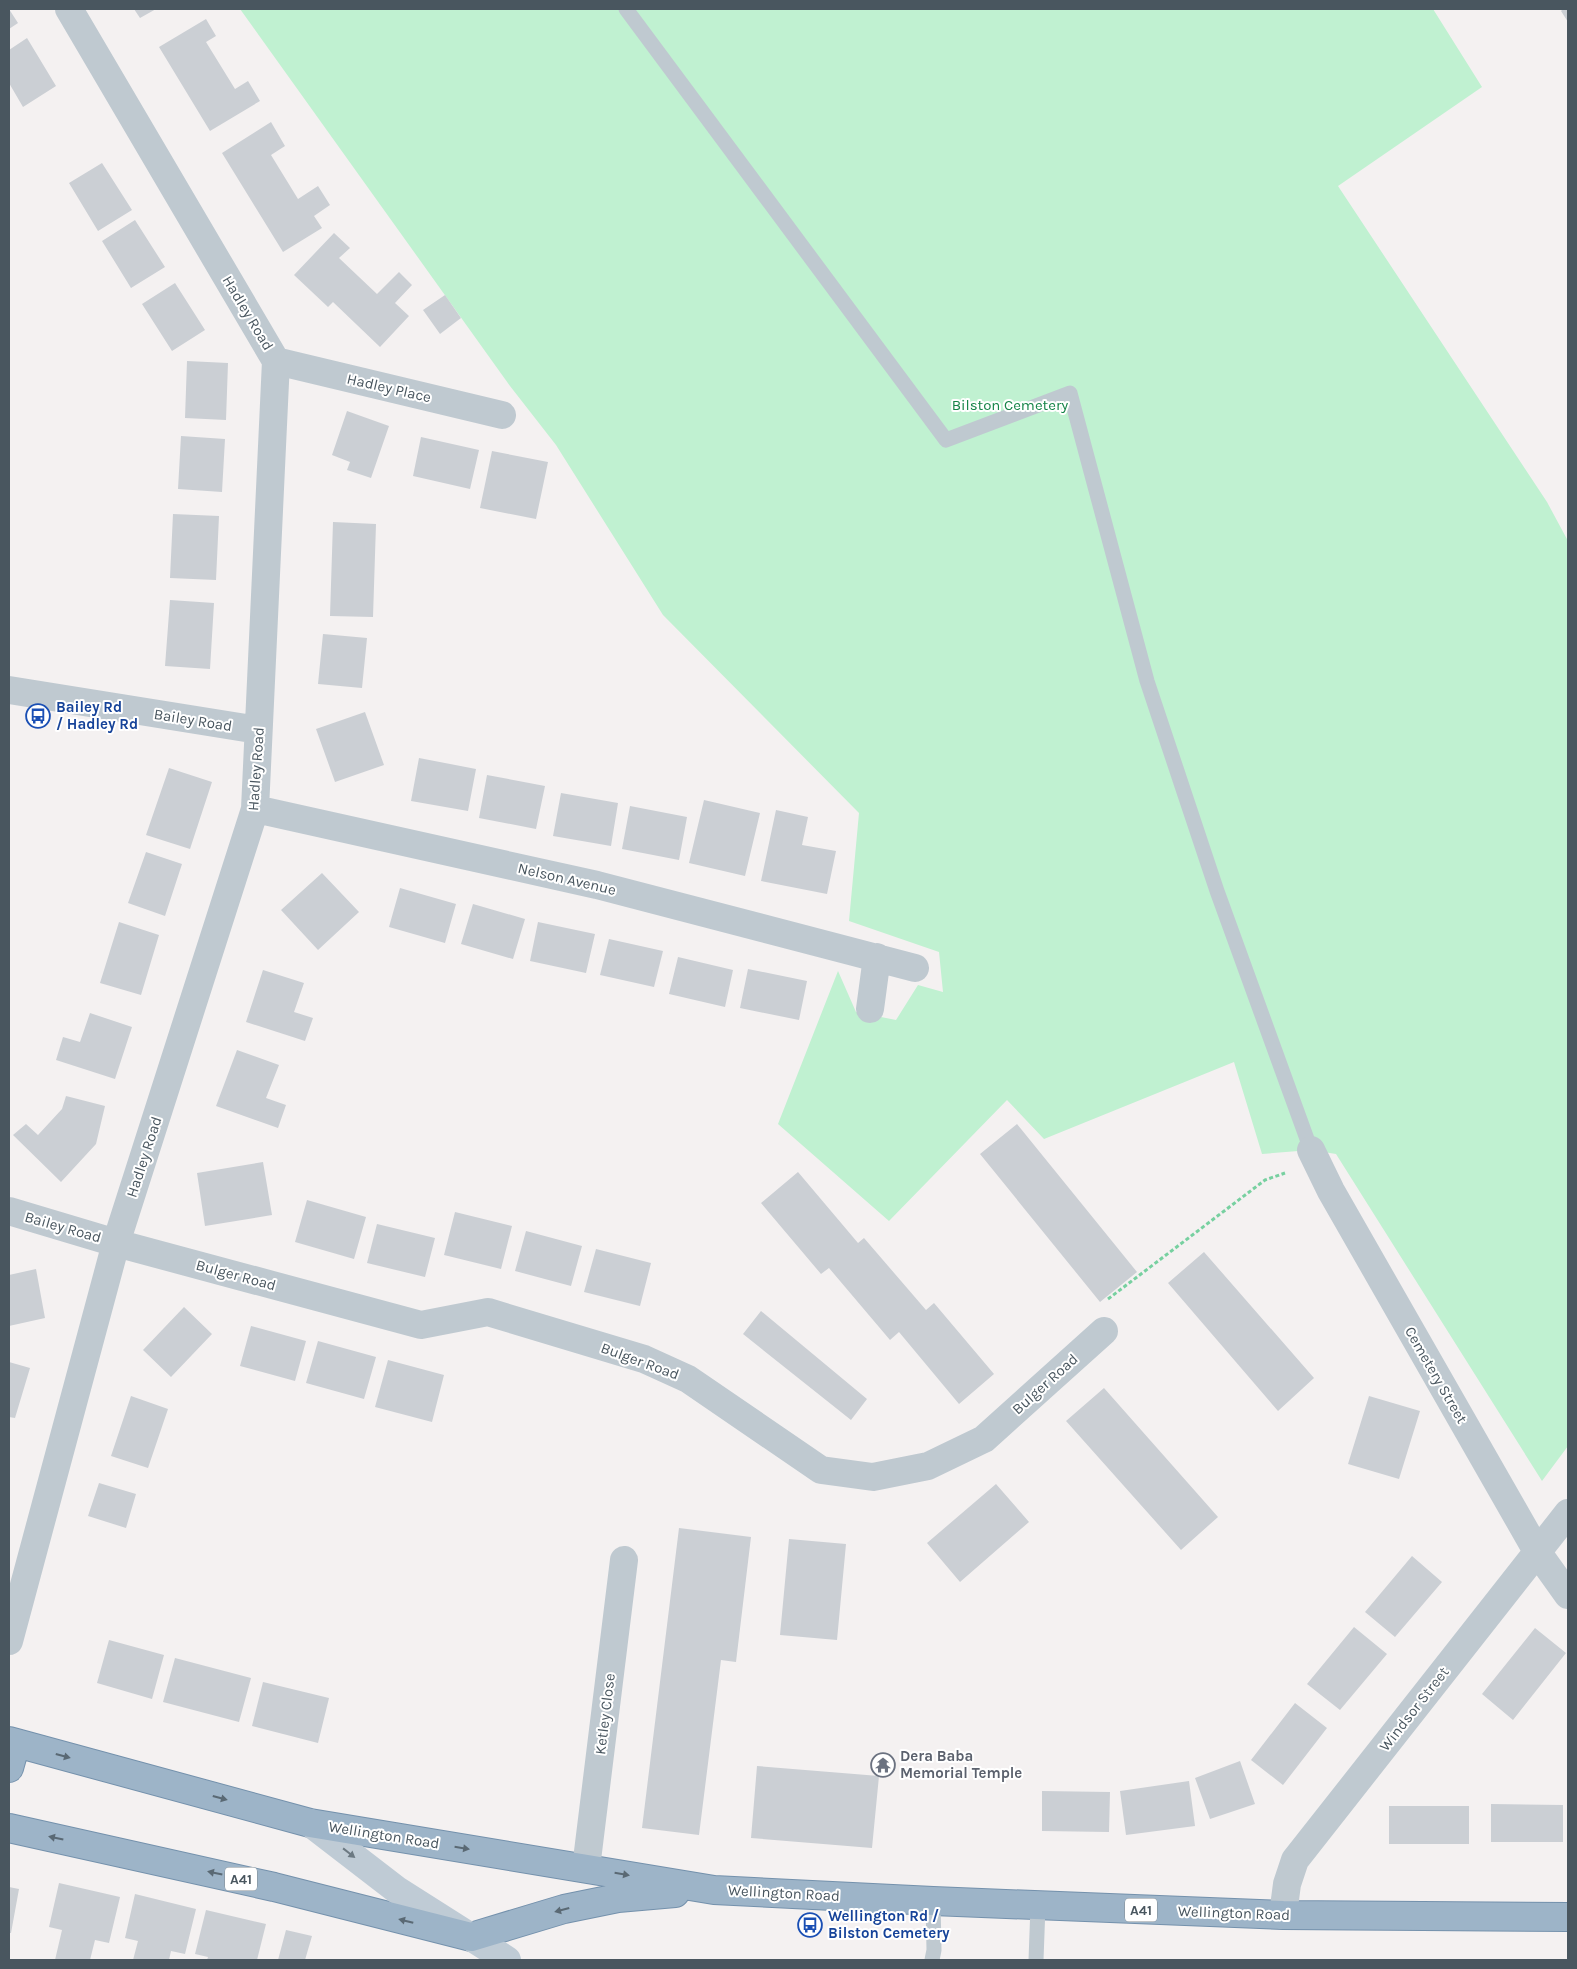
<svg xmlns="http://www.w3.org/2000/svg" width="1577" height="1969" viewBox="0 0 1577 1969" font-family="Karla,sans-serif">
	<style>
		.green { fill: #c0f1d1 }
		.building { fill: #cbcfd4 }
		.lines { fill: none; stroke-linecap: round; stroke-linejoin: round }
		.trunk-casing { stroke: #7491ac; stroke-width: 30 }
		.path { stroke: #77d0a0; stroke-width: 3; stroke-dasharray: 4 2.5; stroke-linecap: butt }
		.service { stroke: #bfc9d0; stroke-width: 15 }
		.minor { stroke: #bfc9d0; stroke-width: 28 }
		.secondary { stroke: #bfcbd5; stroke-width: 28 }
		.trunk { stroke: #9db4c8; stroke-width: 28 }
		.oneway { fill: #5a6974 }
		.oneway2 { fill: #6c7982 }
		.labels { text-anchor: middle; stroke-width: 4; stroke-linejoin: round; paint-order: stroke }
		.shield { fill: #fff; stroke: #80898f; stroke-width: 1 }
		.shield-label { font-size: 14px; font-weight: bold; fill: #49565f }
		.street-label { font-size: 15px; fill: #49565f; stroke: #fff }
		.park-label { font-size: 15px; fill: #168448; stroke: #fff }
		.transit-label { font-size: 15px; font-weight: bold; fill: #164399; stroke: #fff; text-anchor: start }
		.worship-label { font-size: 15px; font-weight: bold; fill: #5b616d; stroke: #fff; text-anchor: start }
	</style>
	<rect width="100%" height="100%" fill="#f4f1f1"/>
	<path class="green" d="M240 9H1433L1482 87 1338 186 1547 502 1568 541V1446L1542 1481 1336 1154 1311 1150 1262 1154 1234 1062 1044 1139 1007 1100 889 1221 778 1124 838 971 856 1012 896 1020 918 985 943 992 939 952 849 921 859 813 663 615 556 445 510 386Z"/>
	<path class="building" d="M9 9 18 23 9 29Z
		M134 9H156L140 18Z
		M1563 9H1568V22L1561 11Z
		M206 19 216 36 206 42 235 89 248 81 260 101 210 131 159 47Z
		M27 38 56 86 23 107 9 83V50Z
		M271 122 285 146 271 155 298 199 318 186 330 205 314 216 322 228 283 252 222 153Z
		M102 163 132 210 98 231 69 183Z
		M135 220 165 267 131 288 102 241Z
		M334 233 350 248 339 258 377 294 399 272 412 285 395 303 409 316 380 347 333 302 328 307 294 275Z
		M175 283 205 330 172 351 142 304Z
		M445 295 461 318 440 334 423 310Z
		M187 361 228 363 226 420 185 418Z
		M347 411 389 426 371 478 347 470 350 462 332 455Z
		M181 436 225 439 222 492 178 489Z
		M421 437 479 450 470 489 413 476Z
		M492 451 548 462 536 519 480 508Z
		M173 514 219 516 216 580 170 578Z
		M333 522 376 524 373 617 330 616Z
		M170 600 214 603 210 669 165 666Z
		M323 634 367 638 362 688 318 684Z
		M365 712 384 765 335 782 316 729Z
		M419 758 476 769 468 811 411 801Z
		M169 768 212 782 190 849 146 835Z
		M487 775 545 786 536 829 479 818Z
		M561 793 618 803 611 846 553 836Z
		M704 800 760 813 745 876 689 863Z
		M630 806 687 817 679 860 622 849Z
		M776 810 808 817 802 845 836 851 827 894 761 881Z
		M146 852 182 864 165 916 128 903Z
		M322 873 359 912 318 950 281 910Z
		M400 888 456 904 445 943 389 927Z
		M473 904 525 919 513 959 461 944Z
		M119 922 159 935 141 995 100 983Z
		M538 922 595 934 586 973 530 961Z
		M609 939 663 951 654 987 600 975Z
		M678 957 733 970 725 1007 669 994Z
		M748 969 807 981 799 1020 740 1008Z
		M263 970 304 983 294 1012 313 1018 305 1041 246 1022Z
		M90 1013 132 1027 115 1079 56 1060 63 1037 80 1042Z
		M237 1050 279 1065 266 1098 286 1105 278 1128 216 1106Z
		M66 1096 105 1106 96 1144 61 1182 13 1135 26 1124 38 1135 62 1109Z
		M1017 1124 1137 1272 1100 1302 980 1154Z
		M263 1162 272 1215 205 1226 197 1173Z
		M798 1172 858 1243 864 1238 926 1310 934 1303 994 1374 959 1404 899 1332 890 1340 829 1268 821 1274 761 1203Z
		M307 1200 366 1217 354 1259 295 1242Z
		M455 1212 512 1226 501 1269 444 1255Z
		M377 1224 435 1238 425 1277 367 1263Z
		M526 1231 582 1246 571 1286 515 1271Z
		M596 1249 651 1263 640 1306 584 1292Z
		M1204 1252 1314 1378 1278 1411 1168 1283Z
		M36 1269 45 1318 9 1326V1275Z
		M184 1307 212 1334 171 1377 143 1350Z
		M761 1311 867 1399 851 1420 743 1334Z
		M251 1326 306 1341 295 1381 240 1366Z
		M318 1341 376 1357 364 1399 306 1383Z
		M388 1360 444 1375 432 1422 375 1407Z
		M9 1362 30 1368 15 1418 9 1417Z
		M1104 1388 1218 1517 1181 1550 1066 1421Z
		M131 1396 168 1409 148 1468 111 1456Z
		M1369 1396 1420 1411 1399 1479 1348 1464Z
		M99 1483 136 1494 126 1528 88 1516Z
		M996 1484 1029 1522 960 1582 927 1543Z
		M679 1528 751 1537 736 1662 721 1660 699 1835 642 1828Z
		M789 1539 846 1544 837 1640 780 1635Z
		M1412 1556 1442 1582 1395 1637 1365 1612Z
		M1354 1627 1387 1654 1340 1710 1307 1684Z
		M1535 1628 1566 1653 1513 1720 1482 1694Z
		M109 1640 164 1655 152 1699 97 1683Z
		M175 1658 251 1678 239 1722 163 1702Z
		M263 1682 329 1698 318 1743 252 1726Z
		M1295 1703 1327 1728 1283 1785 1251 1760Z
		M1240 1761 1255 1804 1210 1819 1195 1778Z
		M757 1766 879 1776 872 1848 751 1838Z
		M1189 1781 1195 1826 1126 1835 1120 1791Z
		M1042 1791 1110 1792 1109 1832 1042 1831Z
		M1491 1804 1563 1805V1842H1491Z
		M1389 1806H1469V1844H1389Z
		M59 1883 120 1897 109 1943 95 1940 90 1960H55L62 1930 49 1927Z
		M9 1887 19 1889 11 1933H9Z
		M135 1894 196 1909 185 1954 171 1951 169 1960H133L138 1941 125 1938Z
		M206 1910 266 1924 257 1960H207L208 1957 195 1954Z
		M286 1930 312 1936 305 1960H278Z"/>
	<g class="lines">
		<g class="trunk-casing">
			<path id="trunk" d="M9 1741 310 1823 714 1890 933 1901 1283 1915 1568 1917
				M9 1768 16 1743
				M9 1828 274 1887 471 1937 564 1909 618 1898 675 1893"/>
		</g>
		<path class="path" d="M1108 1299 1265 1180 1285 1173"/>
		<path class="service" d="M626 9 946 440 1070 393 1147 681 1217 891 1311 1150
			M932 1960 934 1950 933 1901
			M1036 1960 1038 1906"/>
		<path class="minor" d="M276 361 502 415
			M9 690 258 730
			M255 809 597 885 915 968
			M870 1009 877 957
			M1311 1150 1331 1191 1538 1553 1568 1595
			M9 1211 116 1243 421 1325 488 1312 644 1359 688 1379 821 1470 873 1477 928 1466 984 1439 1104 1331
			M9 1641 116 1243 255 809 276 361 69 9
			M586 1868 624 1560
			M1283 1915 1287 1884 1295 1860 1568 1513"/>
		<path class="secondary" d="M310 1823 397 1890 507 1960"/>
		<use href="#trunk" class="trunk"/>
	</g>
	<defs><path id="oneway-solid" d="M-6-.8H1V-3.2L6.5 0L1 3.2V.8H-6Z" transform="scale(1.25)"/></defs>
	<g class="oneway">
		<use href="#oneway-solid" transform="translate(63 1756) rotate(15)"/>
		<use href="#oneway-solid" transform="translate(220 1798) rotate(15)"/>
		<use href="#oneway-solid" transform="translate(56 1838) rotate(-168)"/>
		<use href="#oneway-solid" transform="translate(462 1848) rotate(9)"/>
		<use href="#oneway-solid" transform="translate(215 1873) rotate(-168)"/>
		<use href="#oneway-solid" transform="translate(622 1874) rotate(10)"/>
		<use href="#oneway-solid" transform="translate(562 1910) rotate(165)"/>
		<use href="#oneway-solid" transform="translate(406 1921) rotate(-166)"/>
	</g>
	<use class="oneway2" href="#oneway-solid" transform="translate(349 1853) rotate(38)"/>
	<defs>
		<g id="bus-ring" transform="scale(1.25)"><circle r="9.5" fill="#fff" stroke="#1a4fb4" stroke-width="1.5"/><path d="M-5-6H5V4H4V6H2V4H-2V6H-4V4H-5ZM-3.5-4V0h7V-4ZM-3.5 1.2v1.5H-2V1.2ZM2 1.2v1.5H3.5V1.2Z" fill="#1a4fb4"/></g>
		<g id="temple-ring" transform="scale(1.25)"><circle r="9.5" fill="#fff" stroke="#6b7280" stroke-width="1.5"/><path d="M0-6L5-2H3V0L6.5 2.5H4V6H1.5V3h-3V6H-4V2.5H-6.5L-3 0V-2H-5Z" fill="#6b7280"/></g>
	</defs>
	<g fill-rule="evenodd">
		<use href="#bus-ring" x="38" y="716"/>
		<use href="#temple-ring" x="883" y="1765"/>
		<use href="#bus-ring" x="810" y="1925"/>
	</g>
	<g class="labels">
		<g class="shield">
			<rect x="225" y="1867.5" width="32" height="23" rx="4"/>
			<rect x="1125" y="1898.5" width="32" height="23" rx="4"/>
		</g>
		<g class="shield-label">
			<text x="241" y="1884">A41</text>
			<text x="1141" y="1915">A41</text>
		</g>
		<g class="street-label">
			<text transform="translate(248 313) rotate(59)" y="5">Hadley Road</text>
			<text transform="translate(389 388) rotate(13)" y="5">Hadley Place</text>
			<text transform="translate(193 720) rotate(9)" y="5">Bailey Road</text>
			<text transform="translate(256 769) rotate(-86)" y="5">Hadley Road</text>
			<text transform="translate(567 879) rotate(13)" y="5">Nelson Avenue</text>
			<text transform="translate(144 1157) rotate(-72)" y="5">Hadley Road</text>
			<text transform="translate(63 1227) rotate(16)" y="5">Bailey Road</text>
			<text transform="translate(236 1275) rotate(15)" y="5">Bulger Road</text>
			<text transform="translate(640 1361) rotate(20)" y="5">Bulger Road</text>
			<text transform="translate(1436 1375) rotate(60)" y="5">Cemetery Street</text>
			<text transform="translate(1045 1384) rotate(-42)" y="5">Bulger Road</text>
			<text transform="translate(1414 1709) rotate(-52)" y="5">Windsor Street</text>
			<text transform="translate(605 1714) rotate(-83)" y="5">Ketley Close</text>
			<text transform="translate(384 1835) rotate(9)" y="5">Wellington Road</text>
			<text transform="translate(784 1893) rotate(3)" y="5">Wellington Road</text>
			<text transform="translate(1234 1913) rotate(2)" y="5">Wellington Road</text>
		</g>
		<g class="park-label">
			<text x="1010" y="410">Bilston Cemetery</text>
		</g>
		<g class="transit-label">
			<text x="56" y="712">Bailey Rd<tspan x="56" dy="17">/ Hadley Rd</tspan></text>
			<text x="828" y="1921">Wellington Rd /<tspan x="828" dy="17">Bilston Cemetery</tspan></text>
		</g>
		<g class="worship-label">
			<text x="900" y="1761">Dera Baba<tspan x="900" dy="17">Memorial Temple</tspan></text>
		</g>
	</g>
	<rect width="1577" height="1969" fill="none" stroke="#49565f" stroke-width="20"/>
</svg>
